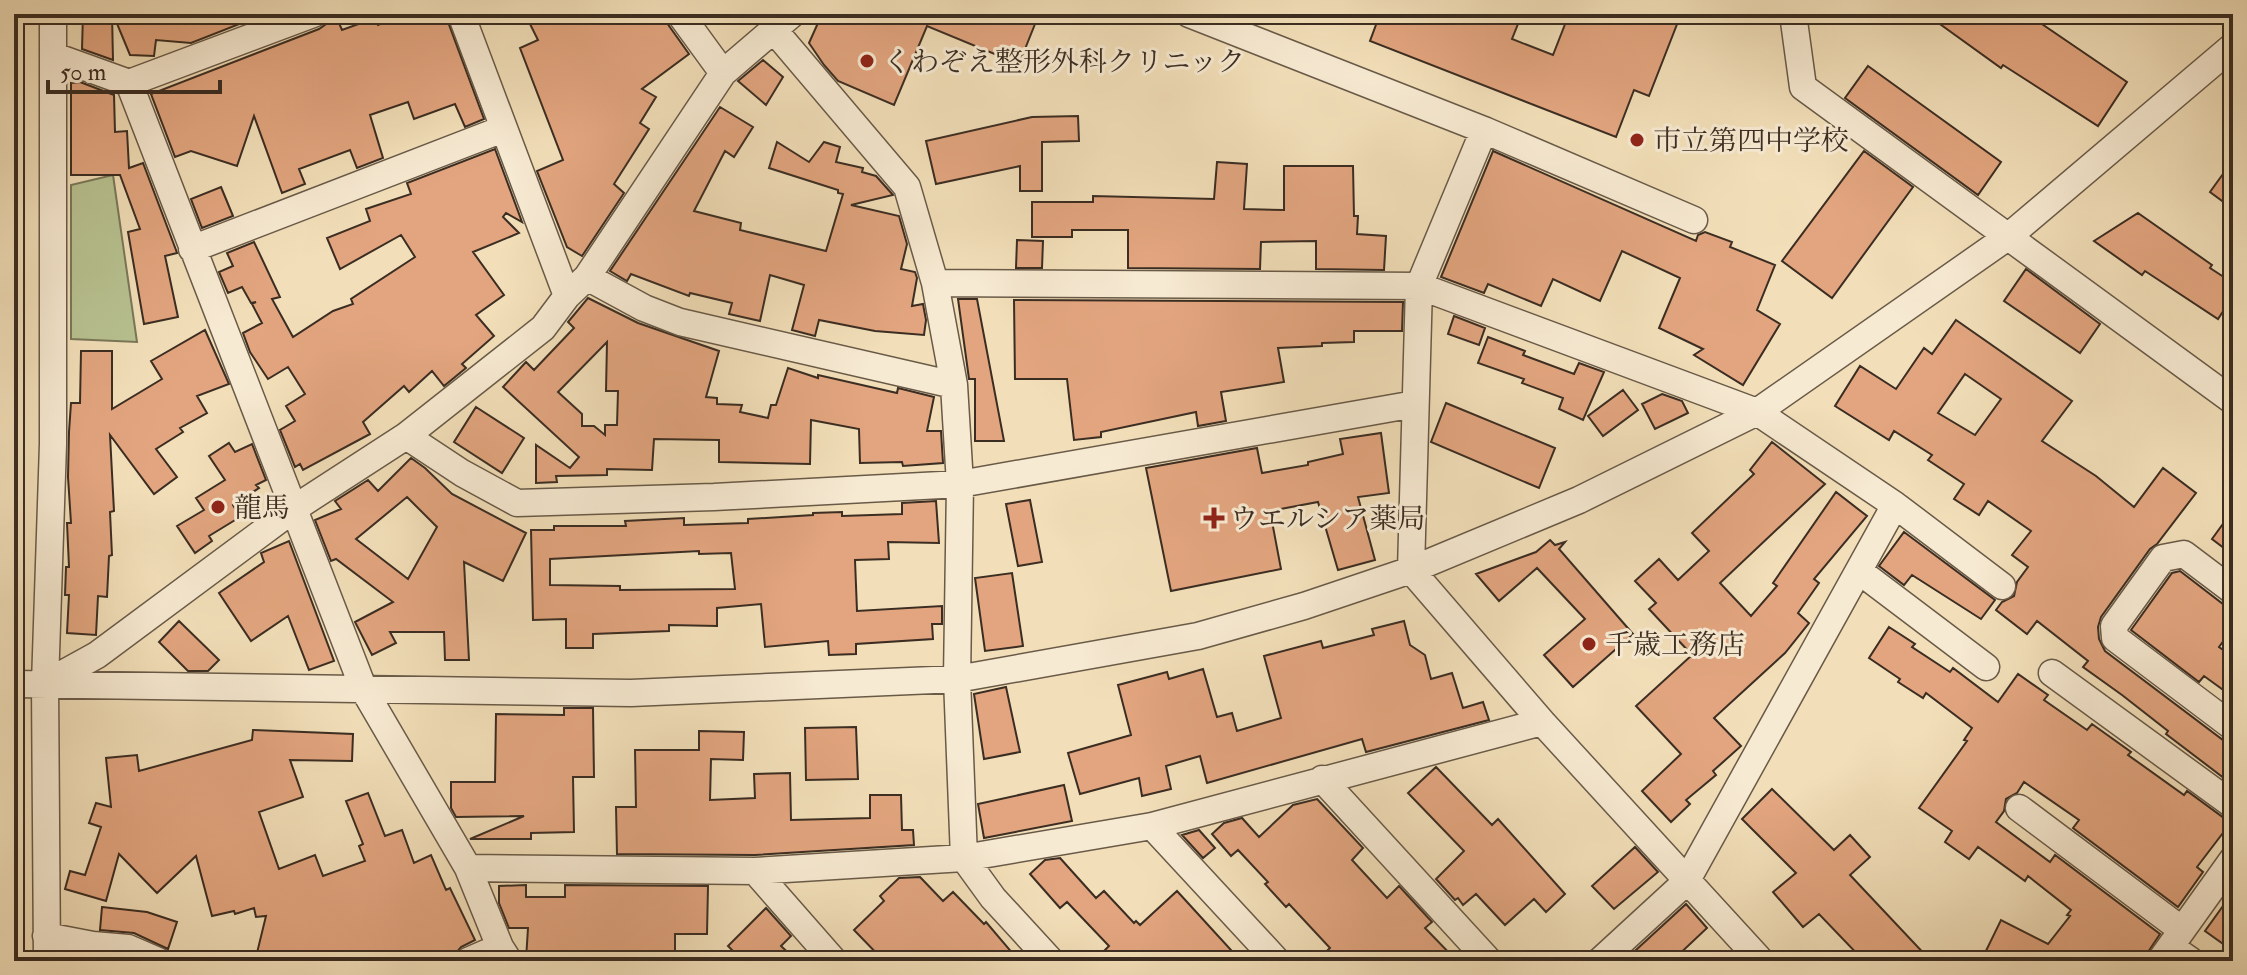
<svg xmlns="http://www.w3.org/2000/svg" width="2247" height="975" viewBox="0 0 2247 975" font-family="'IM FELL Double Pica','Noto Serif JP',serif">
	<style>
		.green { fill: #b8c291; stroke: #7a785a; stroke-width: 2 }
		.building { fill: #e2a57f; stroke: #3b2d22; stroke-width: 2; fill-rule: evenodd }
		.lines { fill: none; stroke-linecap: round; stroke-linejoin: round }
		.minor-casing { stroke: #695a48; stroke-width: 29 }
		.minor { stroke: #f7ead2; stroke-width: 26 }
		.poi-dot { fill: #8f2418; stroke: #f7ead2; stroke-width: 3 }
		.labels { text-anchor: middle; stroke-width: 6; stroke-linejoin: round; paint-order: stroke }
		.poi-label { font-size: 28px; fill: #3b2d22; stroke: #f7ead2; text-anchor: start }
	</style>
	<rect width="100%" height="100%" fill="#f2dfb9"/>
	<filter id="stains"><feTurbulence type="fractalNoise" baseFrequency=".0025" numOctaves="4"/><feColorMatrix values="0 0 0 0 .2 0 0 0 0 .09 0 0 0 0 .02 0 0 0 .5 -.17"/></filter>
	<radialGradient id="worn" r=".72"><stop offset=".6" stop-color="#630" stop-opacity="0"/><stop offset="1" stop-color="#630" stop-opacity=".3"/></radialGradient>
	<path class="green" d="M113 175 137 342 71 339V185Z"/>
	<path class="building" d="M83 14H112L113 60 82 49Z
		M113 14H187L186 24 221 14H239L242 23 191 43 156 40 154 56 130 55Z
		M335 14 342 30 375 18 378 25 406 14H445L484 119 465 127 455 104 414 119 408 102 370 115 383 158 357 168 350 150 299 169 305 184 282 193 254 116 237 166 191 151 175 157 151 94 319 29 326 24 329 16Z
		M525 14H664L667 23 689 54 642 89 656 97 640 123 649 129 614 184 624 193 582 256 567 247 537 171 563 160 520 48 538 40Z
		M822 14H1039L1019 64 927 26 894 105 838 81 824 65 809 43Z
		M1380 14H1456L1469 19 1471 14H1522L1512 39 1553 55 1569 14H1681L1649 96 1634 90 1616 137 1370 41Z
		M1926 14H2040L2036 20 2127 82 2098 126 2003 65 2001 68Z
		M763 60 783 77 766 105 738 81Z
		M1868 66 2001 162 1978 195 1845 98Z
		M80 82 114 95 115 132 127 131 129 168 143 163 176 250 177 253 165 256 178 317 144 324 128 232 140 229 120 175H71V83Z
		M720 107 753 127 734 157 725 151 694 211 741 223 740 230 826 251 843 194 838 193V190L769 168 777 142 809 162 824 142 840 147 836 162 863 168 862 172 876 176 893 195 851 205 899 216 907 244 901 269 915 272 917 278 912 306 923 304 926 320 924 335 875 331 819 320 815 336 792 330 804 285 770 275 760 321 729 314 732 303 690 293 689 296 631 274 627 281 610 271Z
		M1078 116 1079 141 1042 142V191H1020V166L936 184 926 141 1032 117Z
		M495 149 522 222 506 213 503 217 519 233 473 252 504 295 476 315 494 336 462 364 466 368 444 386 432 371 409 392 404 386 363 422 370 434 303 470 300 464 295 467 280 430 295 421 286 406 305 394 288 367 268 379 250 352 243 333 262 323 252 304 256 302 251 303 242 287 228 293 219 272 233 266 227 253 254 242 280 297 272 299 293 337 333 311 353 304 351 299 415 257 401 235 340 269 327 238 370 221 366 209 411 194 407 183Z
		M1493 151 1696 241 1698 235 1705 232 1732 242 1730 247 1775 265 1757 310 1780 324 1743 385 1694 355 1703 349 1659 328 1680 278 1622 251 1600 301 1553 279 1541 306 1488 284 1484 293 1441 277Z
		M1864 151 1913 187 1832 298 1782 261Z
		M2233 160V209L2210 192Z
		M1217 162 1247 164 1244 209 1284 210V166H1353L1354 216H1358L1357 234 1386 236 1384 270 1316 269V241L1261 242 1260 269 1128 268V230H1072V237H1032V202H1093V196L1214 199Z
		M221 187 233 216 202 228 191 199Z
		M2138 213 2212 265 2210 268 2233 283V296L2218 319 2145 271 2142 275 2094 241Z
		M1017 240 1043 241 1042 268H1016Z
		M2026 269 2100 324 2080 353 2004 301Z
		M588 298 638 323 719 351 706 397 717 398V404L742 405 740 412 768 418 771 405H776L788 368 818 378V375L897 393 898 388 934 397 927 431H941L943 463 903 466 902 462 860 463 859 429 811 420 810 464 719 462V440L654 439 652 470 607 469V475L556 476 557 482 536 483V445L570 468 579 457 503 387 526 362 534 370 574 328 568 322ZM607 342 606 391H618L617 425H605V435L594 426H582V414L558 392Z
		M958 299H977L1004 441H975V379H969Z
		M1014 300 1403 302 1402 331H1354V342L1322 343V346L1278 348 1284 382 1221 392 1226 421 1198 426 1196 412 1101 432V437L1074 440 1067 379H1015Z
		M1454 316 1485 328 1479 345 1448 334Z
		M1956 320 2072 401 2042 441 2096 476 2134 507 2163 468 2196 493 2157 544 2150 549 2101 617 2098 627 2099 639 2105 651 2223 740 2233 743V785L2166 734 2168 731 2122 695 2083 667 2088 661 2037 621 2027 634 1996 610 2002 602 2014 596 2017 582 2028 567 2012 555 2031 531 1988 501 1979 515 1954 499 1964 484 1928 460 1932 455 1894 431 1889 440 1835 406 1860 366 1896 389 1924 348 1932 354ZM1965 374 2001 399 1975 435 1938 413Z
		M205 330 229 384 197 396 207 413 180 428 183 432 156 449 177 477 154 494 110 435 114 511 110 512 112 555 109 556 107 597 98 596 96 635 67 633 69 595H65L66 567H69L67 523H71L68 477 69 432 71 403H80L81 351H112V409L162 379 151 361Z
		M1488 337 1525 351 1523 355 1574 374 1579 363 1604 372 1583 420 1559 409 1563 398 1522 383 1524 379 1478 363Z
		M1623 390 1638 410 1603 436 1588 416Z
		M1662 394 1682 401 1688 413 1655 429 1642 404Z
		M1446 403 1555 448 1539 488 1431 442Z
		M476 407 524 438 502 473 454 442Z
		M1381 433 1389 493 1358 497 1375 560 1338 570 1318 502 1270 511 1281 569 1171 591 1146 468 1257 448 1262 473 1308 465V462L1343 454 1340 439Z
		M1772 442 1825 484 1720 583 1751 616 1777 586 1773 583 1836 492 1867 516 1814 579 1819 583 1798 613 1809 623 1785 653 1714 718 1741 746 1713 771 1716 775 1686 800 1690 804 1671 822 1642 791 1681 754 1636 706 1692 655 1649 609 1656 603 1635 581 1659 559 1678 580 1709 551 1692 533 1754 474 1750 470Z
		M229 443 235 452 252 444 266 480 256 485 259 488 233 505 240 517 209 536 212 541 195 553 177 526 204 510 196 498 225 480 209 456Z
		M411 458 425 468 452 494 526 533 503 581 464 562 469 660H445L444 632H390L396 643 372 655 355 622 393 602 336 559 331 561 315 520 341 509 335 501 368 480 378 491ZM407 497 437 527 408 579 356 539Z
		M1030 500 1042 562 1018 566 1006 504Z
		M936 501 939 543 888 542 889 559 855 560 857 611 942 606V624H932L933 639 856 644V654L829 655 828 641 765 647 761 604 717 608V626L669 625V631L593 634V648H566V619L533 620 531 530H554V526H626L625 521 684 518V525L748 523V519L813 515V513L842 512V516L902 514V503ZM699 551V554L731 553 735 589 620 590V586L550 585V559Z
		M2233 510V555L2212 539Z
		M1904 532 1995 600 1981 619 1912 575 1904 585 1879 566Z
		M1550 540 1555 545 1565 542 1559 549 1633 634 1573 687 1544 655 1585 619 1537 568 1499 601 1476 574 1536 552Z
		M289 541 334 661 309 670 288 616 251 641 219 593 264 562 261 553Z
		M2180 571 2223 604 2233 607V628L2219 647 2233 657V697L2204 676 2199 682 2131 630 2172 573Z
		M1012 573 1023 646 985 651 975 578Z
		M179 621 219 660 208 671H188L159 642Z
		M1404 621 1410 645 1425 655 1431 679 1452 673 1463 708 1483 702 1489 720 1366 752 1362 739 1207 783 1200 756 1166 766 1171 789 1142 796 1139 778 1080 794 1068 753 1131 735 1118 685 1167 672 1169 679 1203 669 1217 717 1232 713 1237 731 1281 718 1264 656 1321 641 1323 648 1374 635 1372 629Z
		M1889 627 1915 644 1912 647 1950 672 1953 668 1998 702 2018 674 2048 695 2044 700 2087 730 2092 724 2131 752 2128 755 2184 795 2187 791 2224 818 2232 821 2197 867 2203 872 2178 907 2073 828 2079 820 2024 782 2017 793 2006 799 2004 811 1996 822 2050 862 2055 855 2160 934 2142 961H1981L2001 920 2048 944 2070 916 2067 915 2071 910 2028 876 2025 881 1978 847 1969 859 1945 842 1952 831 1919 808 1967 741 1964 740 1972 728 1926 693 1923 698 1898 682 1900 679 1869 658Z
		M1006 687 1020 752 984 759 974 694Z
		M564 708H593L594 777H573L574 832 531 833V839H470L524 816 456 817 451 808V782H495L496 714 564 715Z
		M856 727 858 779 806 780 805 728Z
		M253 730 353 734 352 761 290 760 303 797 259 812 279 869 315 855 323 876 365 861 359 846 363 844 346 801 368 793 385 836 402 830 414 863 431 855 446 890 450 888 475 940 461 947 452 958 445 961H255L266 916 256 917 254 908 235 914 234 911 212 916 196 856 157 893 119 854 106 901 65 889 70 871 85 875 101 827 89 823 96 803 111 807 106 758 137 755 139 771 252 740Z
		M699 731 744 732 743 760 711 759 710 800 755 798 754 774 790 773 791 820 870 818V795H901L902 830H913L914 845 755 855 617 854 616 807H636L635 750H699Z
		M1436 767 1492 825 1498 819 1565 894 1546 912 1534 899 1505 925 1476 894 1463 905 1458 898 1455 900 1436 879 1464 851 1408 793Z
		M1064 785 1072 821 984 838 978 804Z
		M1772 789 1834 850 1850 835 1870 857 1850 875 1931 961H1864L1819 914 1803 927 1773 892 1796 873 1742 819Z
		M1317 799 1363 848 1352 860 1387 898 1399 886 1432 922 1425 928 1457 961H1316L1330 948 1289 904 1286 907 1265 884 1268 882 1238 850 1231 856 1212 834 1224 823 1242 818 1259 837 1293 805Z
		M1199 830 1215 848 1203 858 1182 835Z
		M1635 847 1658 872 1614 909 1592 886Z
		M1060 858 1096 898 1104 891 1134 923 1136 921 1140 925 1177 891 1241 961H1094L1109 946 1067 902 1060 908 1030 874 1045 860Z
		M920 877 943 901 953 892 984 924 986 922 1019 961H884L854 930 884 901 880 896 899 878Z
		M526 885V897H565V885L708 886 707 934H675V961L526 960 528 928H509L499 903V886Z
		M2233 892V951L2205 931Z
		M1686 904 1707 928 1672 961H1624Z
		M102 907 147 912 177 922 168 949 134 933 100 930Z
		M766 908 791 936 781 946 797 961H743L728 946Z"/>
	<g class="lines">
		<g class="minor-casing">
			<path id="minor" d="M461 14 567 296
				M680 14 723 73
				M1189 14 1484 130 1694 220
				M1793 14 1803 87 2233 401
				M773 29 907 187 935 283 954 385 960 484 957 679 964 858 993 898 1051 961
				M54 56 129 83 364 690 468 868 500 947 509 961
				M129 83 313 14
				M1484 130 1419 286 1411 570 1542 722 1761 961
				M192 249 503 129
				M587 277 644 308 680 322 954 385
				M935 283 1419 286 1757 412 1895 505 2002 586
				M406 436 462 473 517 503 714 497 960 484 1415 404
				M1859 571 1986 667
				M2233 591 2184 554 2163 558 2114 626 2115 638 2233 727
				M2052 673 2233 805
				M48 682 97 655 295 508 406 436 543 328 567 296 587 277 723 73 792 14
				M14 684 631 693 957 679 1198 636 1304 606 1411 570 1579 500 1757 412 2009 236 2233 46
				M1322 779 1489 961
				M2019 808 2182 930
				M1152 826 1277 961
				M468 868 755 871 964 858 1152 826 1542 722
				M755 871 834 961
				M46 936 93 945 128 948 158 961
				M2171 947 2191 961
				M47 961 45 684 53 444V14
				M468 961 500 947
				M1600 961 1686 882 1895 505
				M2160 961 2233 859"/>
		</g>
		<use href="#minor" class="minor"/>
	</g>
	<g class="poi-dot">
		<circle cx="867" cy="61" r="8"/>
		<circle cx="1637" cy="140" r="8"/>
		<circle cx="218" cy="507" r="8"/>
		<path d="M1210 506h8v8h8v8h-8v8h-8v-8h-8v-8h8z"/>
		<circle cx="1589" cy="644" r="8"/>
	</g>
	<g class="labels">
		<g class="poi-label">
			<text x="883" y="71">くわぞえ整形外科クリニック</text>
			<text x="1653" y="150">市立第四中学校</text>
			<text x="234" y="517">龍馬</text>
			<text x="1230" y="528">ウエルシア薬局</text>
			<text x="1605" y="654">千歳工務店</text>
		</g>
	</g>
	<rect width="2247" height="975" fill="none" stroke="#f2dfb9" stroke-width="48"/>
	<rect x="16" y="16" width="2215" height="943" fill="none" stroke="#3b2d22" stroke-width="4"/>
	<rect x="24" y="24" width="2199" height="927" fill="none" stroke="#3b2d22" stroke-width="2"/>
	<path d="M48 80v12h172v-12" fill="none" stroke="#3b2d22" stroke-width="4"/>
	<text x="60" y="80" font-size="24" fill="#3b2d22" stroke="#f7ead2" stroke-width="6" paint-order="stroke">50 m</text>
	<rect width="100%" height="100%" filter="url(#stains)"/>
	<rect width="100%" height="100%" fill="url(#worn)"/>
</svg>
